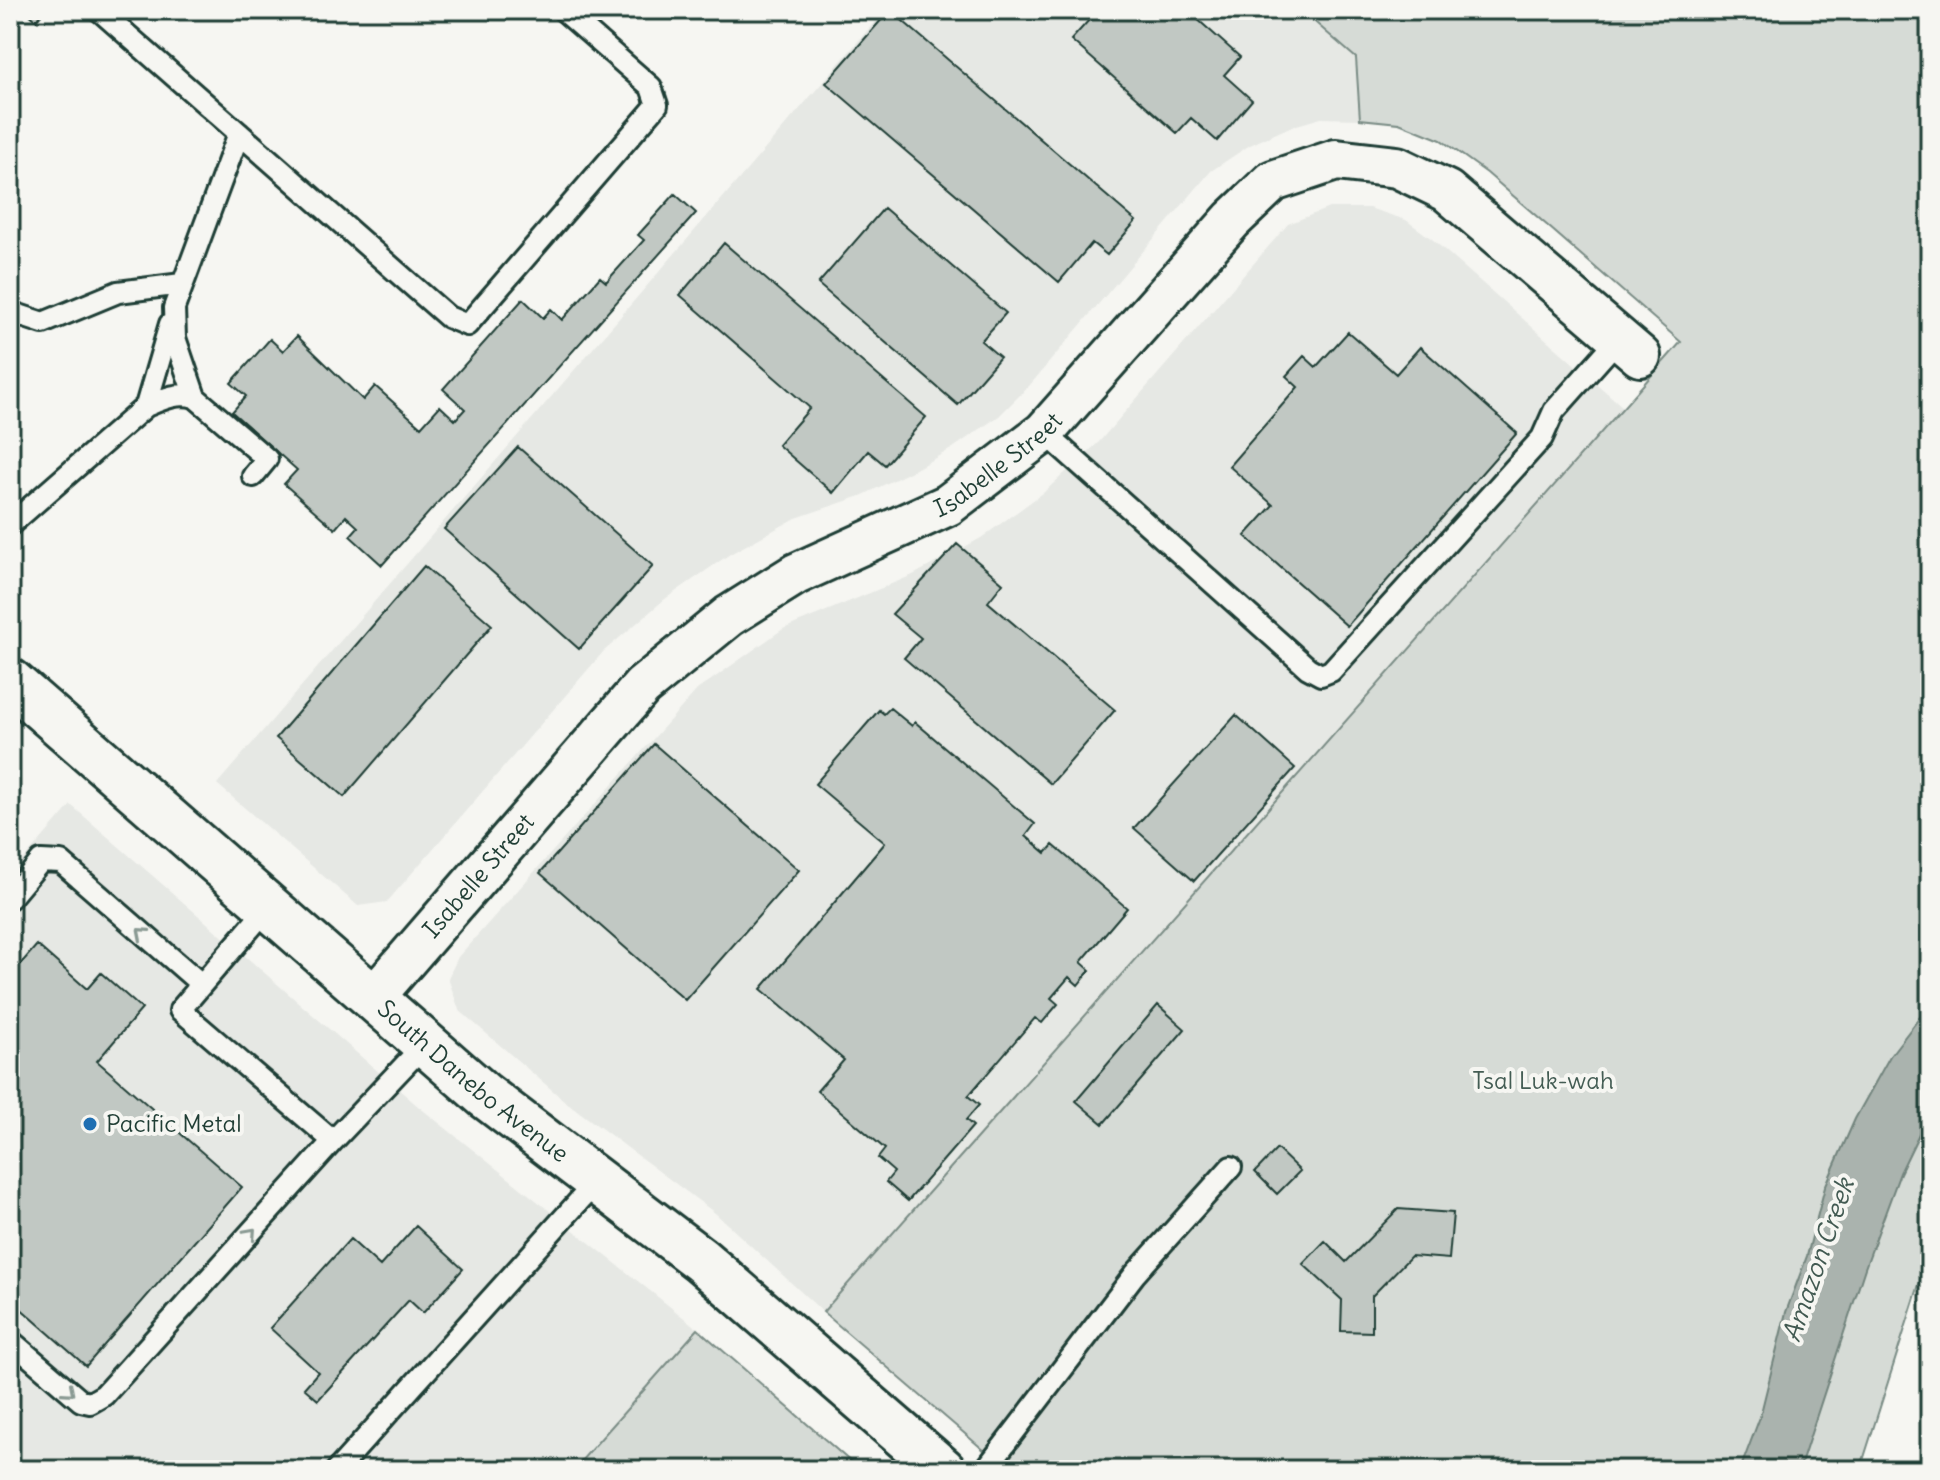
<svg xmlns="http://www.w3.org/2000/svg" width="1940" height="1480" viewBox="0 0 1940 1480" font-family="Delius,sans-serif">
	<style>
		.built { fill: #e6e8e4 }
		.green { fill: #d6dbd6; stroke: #7a8c85; stroke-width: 2 }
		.water { fill: #aab3ae; stroke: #72847d; stroke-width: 2 }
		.building { fill: #c1c8c3; stroke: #1f3d34; stroke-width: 2 }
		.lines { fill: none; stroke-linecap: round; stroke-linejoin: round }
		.service-casing { stroke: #1f3d34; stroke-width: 26 }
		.minor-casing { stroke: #1f3d34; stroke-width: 46 }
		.tertiary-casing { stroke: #1f3d34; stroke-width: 50 }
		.service { stroke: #f6f6f2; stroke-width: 20 }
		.minor { stroke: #f6f6f2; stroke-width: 40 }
		.tertiary { stroke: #f6f6f2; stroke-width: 44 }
		.oneway { stroke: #8a9a93 }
		.poi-dot { fill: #1f6fb2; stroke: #f6f6f2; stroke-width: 3 }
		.labels { text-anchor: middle; stroke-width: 8; stroke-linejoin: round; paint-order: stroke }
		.street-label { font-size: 24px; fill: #1f3d34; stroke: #f6f6f2 }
		.park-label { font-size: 24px; fill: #445d54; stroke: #f6f6f2 }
		.poi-label { font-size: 24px; fill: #1f3d34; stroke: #f6f6f2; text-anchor: start }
		.water-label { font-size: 26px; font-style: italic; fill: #425a52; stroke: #f6f6f2 }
	</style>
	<rect width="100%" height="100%" fill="#f6f6f2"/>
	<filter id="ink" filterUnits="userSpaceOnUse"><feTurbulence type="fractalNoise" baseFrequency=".0125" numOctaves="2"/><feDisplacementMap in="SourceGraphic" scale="16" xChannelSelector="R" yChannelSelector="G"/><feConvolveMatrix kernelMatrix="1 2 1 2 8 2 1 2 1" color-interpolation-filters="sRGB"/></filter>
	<g filter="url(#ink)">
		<path class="built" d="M885 10H1299L1356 58 1360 119 1321 118 1290 127 1250 145 1211 171 1030 385 999 416 953 448 912 471 861 496 796 518 730 554 665 599 604 651 387 902 358 906 217 784Z
			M1329 208H1369L1406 220 1432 239 1623 407 823 1312 715 1213 566 1102 459 1010 448 978 458 957 697 690 783 629 913 575 981 538 1043 493 1099 442 1288 224Z
			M71 805 419 1107 698 1329 573 1470H10V875Z"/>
		<path class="green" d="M1301 10H1930V1250L1860 1470H1007L823 1312 1681 342 1487 173 1441 140 1399 123 1360 119 1356 58Z
			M698 1329 860 1470H573Z"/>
		<path class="water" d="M1930 1004V1111L1900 1173 1865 1268 1799 1470H1740L1760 1417 1786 1312 1807 1256 1825 1187 1855 1119 1890 1056Z"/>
		<path class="building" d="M25 10H45L36 20Z
			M890 10 1136 221 1107 255 1092 243 1059 282 826 83Z
			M1098 10H1187L1240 57 1224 75 1252 100 1217 141 1191 118 1177 133 1071 40Z
			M675 194 696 213 382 565 350 536 358 527 346 516 335 529 284 484 297 470 232 412 246 396 231 383 270 339 283 351 297 336 363 400 375 386 421 427 440 406 455 420 465 409 443 389 523 299 543 318 551 309 562 320 600 277 606 282 644 240 638 235Z
			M884 208 1006 313 981 341 1000 357 958 405 818 284Z
			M724 243 926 417 885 465 868 451 833 493 778 445 810 408 680 295Z
			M1348 332 1396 374 1420 347 1517 433 1347 626 1245 536 1273 505 1229 466 1298 387 1286 376 1304 356 1316 367Z
			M518 447 653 566 579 649 444 529Z
			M957 544 1003 583 988 602 1115 710 1051 784 904 658 921 638 892 614Z
			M424 566 492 625 344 797 276 738Z
			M890 708 912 726 915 722 1035 824 1026 836 1046 853 1053 845 1127 908 1081 962 1090 970 1078 985 1069 977 1051 998 1058 1004 1042 1023 1035 1018 968 1096 979 1105 966 1120 973 1126 908 1201 886 1182 894 1172 878 1158 885 1149 817 1091 844 1060 761 989 885 843 815 784 879 710 884 714Z
			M1236 715 1295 768 1194 881 1134 828Z
			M654 744 799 870 685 1000 540 873Z
			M37 945 87 989 101 973 142 1009 97 1061 242 1187 86 1366 10 1299V976Z
			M1158 1005 1185 1029 1103 1124 1076 1101Z
			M1277 1149 1300 1171 1277 1194 1255 1172Z
			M1398 1209 1453 1213 1449 1259 1411 1256 1372 1296V1332L1341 1331 1342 1300 1303 1264 1325 1241 1346 1262Z
			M416 1226 463 1269 423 1313 409 1300 318 1400 304 1388 318 1372 270 1328 350 1239 380 1266Z"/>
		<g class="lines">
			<g class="service-casing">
				<path id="service" d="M99 10 448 317 467 325 657 105 651 87 563 10
					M10 312 43 323 118 292 182 284
					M195 397 175 338 174 308 239 133
					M146 406 170 324
					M1044 432 1308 668 1321 675 1331 671 1542 438 1554 411 1620 337
					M10 525 146 406C163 399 177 392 195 397L267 459 253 476
					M10 898 41 861 61 862 201 984
					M269 906 180 1010 333 1141 426 1043
					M10 1340 81 1401 90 1403 104 1395 333 1141
					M337 1470 597 1181
					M985 1470 1135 1274 1231 1167"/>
			</g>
			<g class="minor-casing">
				<g id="minor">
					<path id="s1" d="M374 997 642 687 729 616 796 574 948 505 1044 432 1232 220 1273 181 1336 160 1397 167 1447 191 1640 356"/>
				</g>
			</g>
			<g class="tertiary-casing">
				<g id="tertiary">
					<path id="s2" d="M10 681 484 1095 701 1260 943 1470"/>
				</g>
			</g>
			<use href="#service" class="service"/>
			<use href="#minor" class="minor"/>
			<use href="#tertiary" class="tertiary"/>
		</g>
		<defs><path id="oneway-chevron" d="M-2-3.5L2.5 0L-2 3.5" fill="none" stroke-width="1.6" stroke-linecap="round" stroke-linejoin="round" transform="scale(2)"/></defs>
		<g class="oneway">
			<use href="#oneway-chevron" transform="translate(142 933) rotate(-139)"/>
			<use href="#oneway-chevron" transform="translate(251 1233) rotate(-48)"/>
			<use href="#oneway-chevron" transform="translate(69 1391) rotate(41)"/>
		</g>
	</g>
	<circle class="poi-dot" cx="90" cy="1124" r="8"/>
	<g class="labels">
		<g class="street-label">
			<text dy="8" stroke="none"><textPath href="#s1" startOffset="832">Isabelle Street</textPath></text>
			<text dy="8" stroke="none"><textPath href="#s1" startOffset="160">Isabelle Street</textPath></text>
			<text dy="8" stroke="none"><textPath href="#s2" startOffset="612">South Danebo Avenue</textPath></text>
		</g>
		<g class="park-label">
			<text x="1543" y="1089">Tsal Luk-wah</text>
		</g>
		<g class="poi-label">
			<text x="106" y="1132">Pacific Metal</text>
		</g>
		<g class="water-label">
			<text transform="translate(1818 1260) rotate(-71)" y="9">Amazon Creek</text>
		</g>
	</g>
	<rect width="1940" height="1480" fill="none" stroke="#f6f6f2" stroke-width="40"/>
	<rect x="20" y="20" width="1900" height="1440" fill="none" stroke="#1f3d34" stroke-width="3" filter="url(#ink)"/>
</svg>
